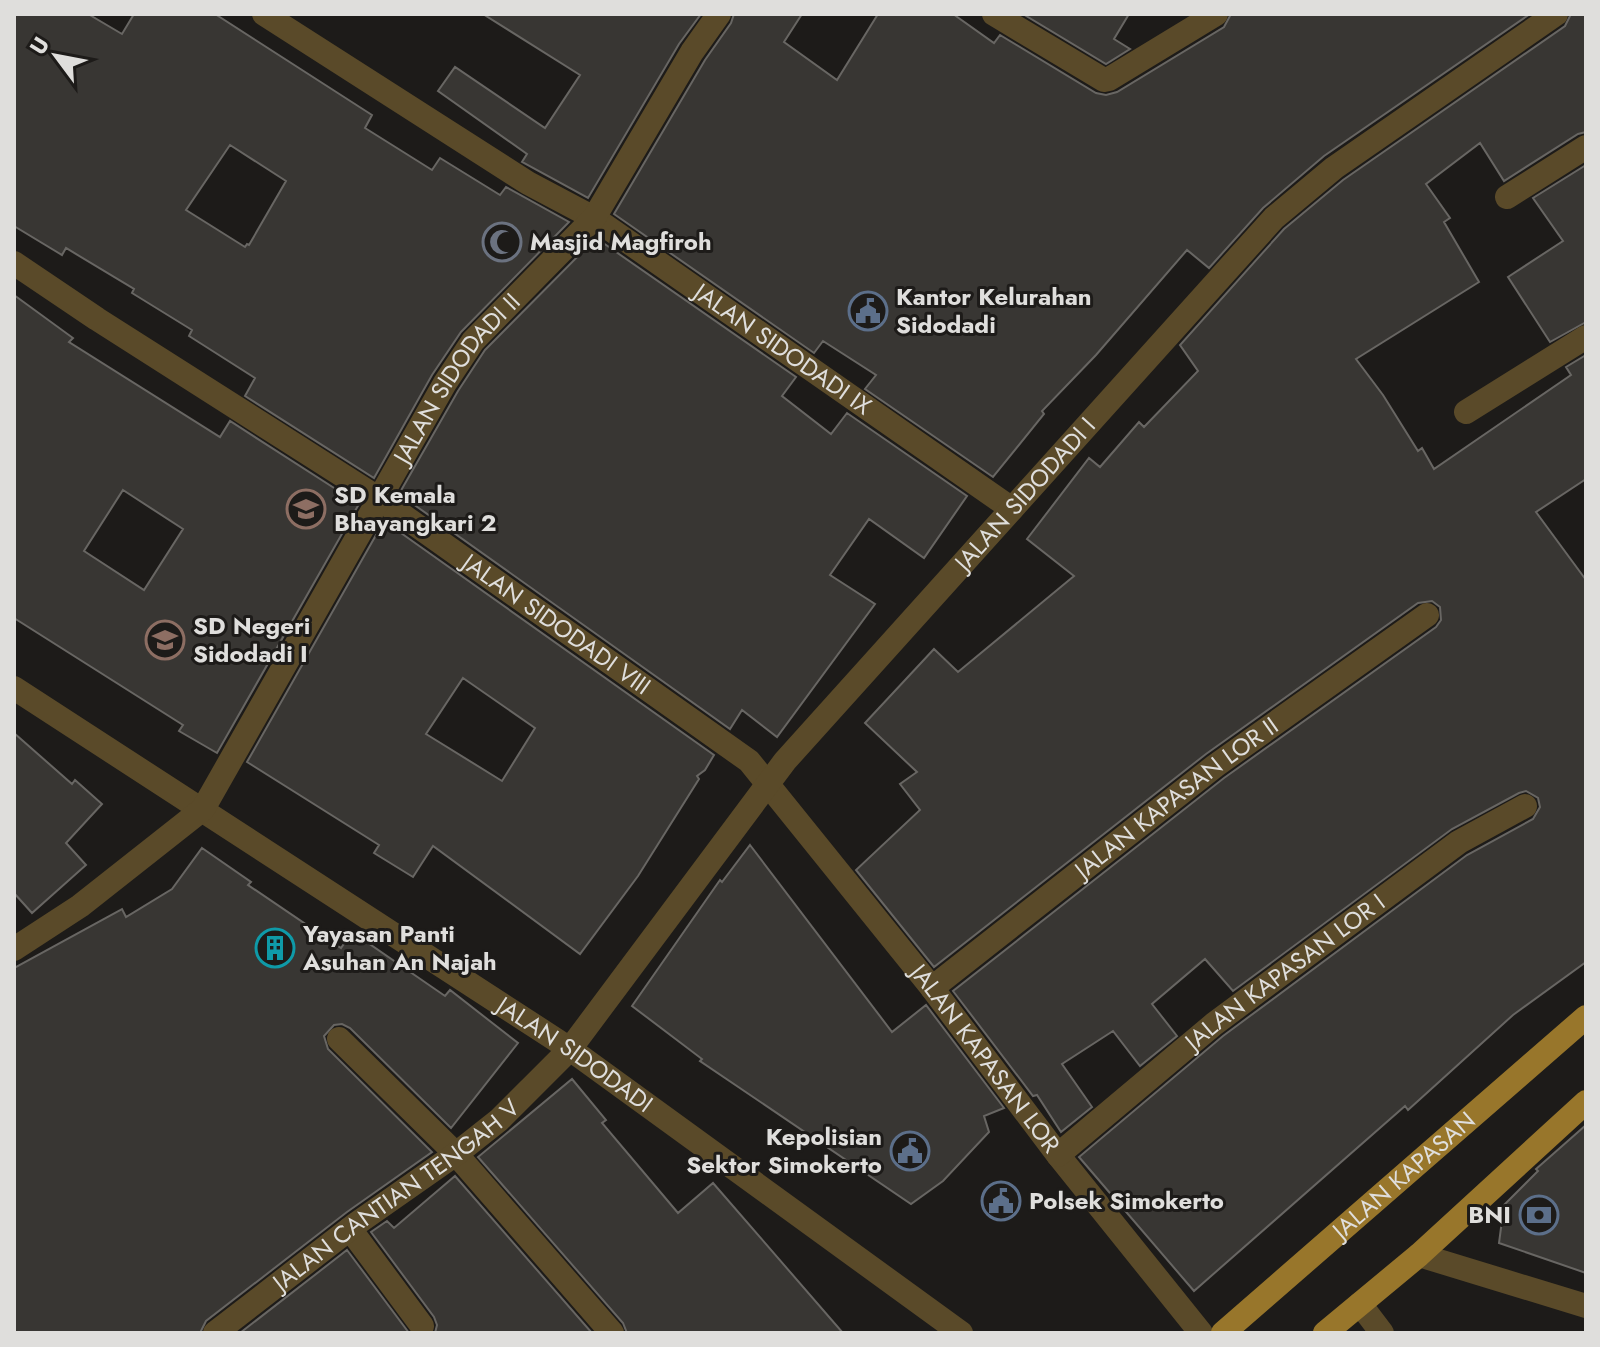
<svg xmlns="http://www.w3.org/2000/svg" width="1600" height="1347" viewBox="0 0 1600 1347" font-family="Jost,sans-serif">
	<style>
		.building { fill: #383633; stroke: #686663; stroke-width: 2; fill-rule: evenodd }
		.lines { fill: none; stroke-linecap: round; stroke-linejoin: round }
		.minor { stroke: #5a4a29; stroke-width: 24 }
		.major { stroke: #98762b; stroke-width: 24 }
		.labels { text-anchor: middle; stroke-width: 6; stroke-linejoin: round; paint-order: stroke }
		.poi-label { font-size: 24px; font-weight: bold; fill: #dfdedc; stroke: #1d1b19; text-anchor: start }
		.street-label { font-size: 24px; fill: #dfdedc; stroke: #1d1b19 }
	</style>
	<rect width="100%" height="100%" fill="#1d1b19"/>
	<path class="building" d="M14 14H88L122 34 134 14H215L372 115 365 128 432 170 440 158 500 195 506 187 569 222 461 332 432 375 374 478 245 396 255 378 189 336 192 330 132 293 134 289 66 248 62 255 14 226ZM230 145 286 181 249 245 247 244 245 247 186 210Z
		M483 14H701L679 44 588 198 522 162 527 154 438 91 455 67 545 128 580 75Z
		M734 14H802L784 42 837 80 878 14H953L994 43 1000 35 1096 93 1106 95 1117 92 1224 27 1231 14H1530L1324 156 1263 208 1209 268 1187 250 1096 355 1042 411 1044 414 993 477 865 389 876 375 823 341 814 353 614 214 705 60 731 23Z
		M1023 14H1129L1114 39 1130 49 1106 64Z
		M1571 14H1586V132L1578 134 1504 181 1480 143 1426 184 1450 218 1444 222 1479 282 1356 359 1383 395 1418 451 1422 448 1434 469 1571 375 1566 367 1586 355V479L1536 512 1586 580V962L1513 1015 1408 1110 1405 1106 1194 1291 1079 1157 1223 1036 1467 855 1533 819 1540 807 1538 798 1526 791 1519 793 1452 829 1233 991 1205 959 1152 1004 1177 1036 1140 1066 1113 1031 1062 1064 1092 1107 1061 1132 1037 1095 1033 1096 953 991 1224 778 1436 627 1441 620 1440 607 1432 601 1418 603 1206 754 934 967 856 870 920 810 900 784 917 772 865 723 934 649 958 672 1074 576 1027 539 1089 458 1100 467 1139 422 1144 427 1198 371 1180 345 1284 229 1343 180 1565 26Z
		M1586 165V322L1550 342 1508 277 1563 241 1533 198Z
		M596 238 796 377 782 396 831 434 847 413 967 496 924 558 869 519 830 575 875 604 777 737 742 710 730 729 399 494 458 391 485 350Z
		M14 295 73 338 69 342 220 437 230 421 359 504 217 753 179 731 183 725 14 618ZM123 490 183 529 144 590 84 551Z
		M384 521 714 755 705 770 697 776 699 779 638 876 580 954 433 846 413 877 374 853 379 845 247 762ZM463 678 535 728 502 781 426 734Z
		M14 733 72 784 75 780 102 804 66 843 86 865 32 913 14 893Z
		M750 845 892 1032 926 1005 1004 1108 984 1116 989 1132 943 1181 911 1204 700 1061 702 1059 632 1006 720 880 722 882Z
		M202 848 251 882 248 885 341 948 352 932 445 996 450 990 518 1043 451 1128 350 1028 342 1024 334 1025 324 1036 328 1049 432 1152 347 1212 206 1321 200 1333H14V968L122 909 126 917 172 889Z
		M572 1079 606 1120 602 1123 678 1213 713 1183 843 1333H627L623 1323 478 1157Z
		M1586 1125V1273L1499 1243 1504 1205 1538 1171 1536 1169Z
		M455 1176 592 1333H435L437 1325 434 1317 371 1232 387 1221 394 1228Z
		M347 1250 409 1333H240Z"/>
	<g class="lines">
		<g class="minor">
			<path id="s1" d="M264 14 528 183 594 218 1012 509"/>
			<path d="M994 14 1104 80 1109 79 1216 14"/>
			<path d="M1507 197 1586 147"/>
			<path id="s2" d="M14 263 97 319 378 498 749 761 932 988 1058 1155 1201 1333"/>
			<path d="M1466 412 1586 337"/>
			<path id="s3" d="M14 688 570 1049 961 1333"/>
			<path id="s4" d="M14 949 80 906 203 809 445 383 473 341 594 218 692 52 719 14"/>
			<path id="s5" d="M932 988 1215 766 1427 615"/>
			<path d="M339 1039 456 1154 612 1333"/>
			<path id="s6" d="M1058 1155 1214 1024 1459 842 1525 806"/>
			<path d="M350 1229 422 1326"/>
			<path d="M1419 1255 1586 1306"/>
			<path d="M1360 1304 1382 1333"/>
			<path id="s7" d="M215 1333 356 1224 456 1154 499 1120 570 1049 785 761 1274 218 1334 168 1556 14"/>
		</g>
		<g class="major">
			<path id="s8" d="M1223 1333 1586 1017"/>
			<path d="M1325 1333 1419 1255 1586 1102"/>
		</g>
	</g>
	<defs>
		<g id="mosque-ring" transform="scale(2)"><circle r="9.5" fill="#1d1b19" stroke="#6b7280" stroke-width="1.5"/><path d="M3.5-4.9A6 6 0 1 0 3.5 4.9A5 5 0 1 1 3.5-4.9Z" fill="#6b7280"/></g>
		<g id="civic-ring" transform="scale(2)"><circle r="9.5" fill="#1d1b19" stroke="#5c6f8a" stroke-width="1.5"/><path d="M-.6-6.5H3V-4.5H.6V-3L4-1V1h2V6H-6V1h2V-1L-.6-3ZM-1.2 2.5V6h2.4V2.5Z" fill="#5c6f8a"/></g>
		<g id="school-ring" transform="scale(2)"><circle r="9.5" fill="#1d1b19" stroke="#8d6e63" stroke-width="1.5"/><path d="M0-5L7-2L0 1L-7-2ZM-4 1L0 2.5L4 1V4Q0 6-4 4Z" fill="#8d6e63"/></g>
		<g id="building-ring" transform="scale(2)"><circle r="9.5" fill="#1d1b19" stroke="#0f9aa8" stroke-width="1.5"/><path d="M-4-6H4V6H1V3H-1V6H-4ZM-2.5-4.3h1.7v1.8h-1.7ZM.8-4.3h1.7v1.8H.8ZM-2.5-1h1.7V.8h-1.7ZM.8-1h1.7V.8H.8Z" fill="#0f9aa8"/></g>
		<g id="bank-ring" transform="scale(2)"><circle r="9.5" fill="#1d1b19" stroke="#5c6f8a" stroke-width="1.5"/><path d="M-6-4H6V4H-6ZM0-2.3a2.3 2.3 0 1 0 0 4.6a2.3 2.3 0 1 0 0-4.6Z" fill="#5c6f8a"/></g>
	</defs>
	<g fill-rule="evenodd">
		<use href="#mosque-ring" x="502" y="242"/>
		<use href="#civic-ring" x="868" y="311"/>
		<use href="#school-ring" x="306" y="509"/>
		<use href="#school-ring" x="165" y="640"/>
		<use href="#building-ring" x="275" y="948"/>
		<use href="#civic-ring" x="910" y="1151"/>
		<use href="#civic-ring" x="1001" y="1201"/>
		<use href="#bank-ring" x="1539" y="1215"/>
	</g>
	<g class="labels">
		<g class="poi-label">
			<text x="530" y="250">Masjid Magfiroh</text>
			<text x="896" y="305">Kantor Kelurahan<tspan x="896" dy="28">Sidodadi</tspan></text>
			<text x="334" y="503">SD Kemala<tspan x="334" dy="28">Bhayangkari 2</tspan></text>
			<text x="193" y="634">SD Negeri<tspan x="193" dy="28">Sidodadi I</tspan></text>
			<text x="303" y="942">Yayasan Panti<tspan x="303" dy="28">Asuhan An Najah</tspan></text>
			<text x="882" y="1145" text-anchor="end">Kepolisian<tspan x="882" dy="28">Sektor Simokerto</tspan></text>
			<text x="1029" y="1209">Polsek Simokerto</text>
			<text x="1511" y="1223" text-anchor="end">BNI</text>
		</g>
		<g class="street-label">
			<text dy="8" stroke="none"><textPath href="#s1" startOffset="618">JALAN SIDODADI IX</textPath></text>
			<text dy="8" stroke="none"><textPath href="#s4" startOffset="736">JALAN SIDODADI II</textPath></text>
			<text dy="8" stroke="none"><textPath href="#s7" startOffset="1174">JALAN SIDODADI I</textPath></text>
			<text dy="8" stroke="none"><textPath href="#s2" startOffset="652">JALAN SIDODADI VIII</textPath></text>
			<text dy="8" stroke="none"><textPath href="#s5" startOffset="310">JALAN KAPASAN LOR II</textPath></text>
			<text dy="8" stroke="none"><textPath href="#s6" startOffset="292">JALAN KAPASAN LOR I</textPath></text>
			<text dy="8" stroke="none"><textPath href="#s3" startOffset="670">JALAN SIDODADI</textPath></text>
			<text dy="8" stroke="none"><textPath href="#s2" startOffset="1268">JALAN KAPASAN LOR</textPath></text>
			<text dy="8" stroke="none"><textPath href="#s8" startOffset="240">JALAN KAPASAN</textPath></text>
			<text dy="8" stroke="none"><textPath href="#s7" startOffset="228">JALAN CANTIAN TENGAH V</textPath></text>
		</g>
	</g>
	<rect width="1600" height="1347" fill="none" stroke="#dfdedc" stroke-width="32"/>
	<g transform="translate(56 56) rotate(302)" stroke="#1d1b19" stroke-width="6" paint-order="stroke">
	<path d="M0-6L14 30L0 20L-14 30Z" fill="#dfdedc"/>
	<text y="-12" font-size="22" font-weight="bold" text-anchor="middle" fill="#dfdedc">U</text>
	</g>
</svg>
